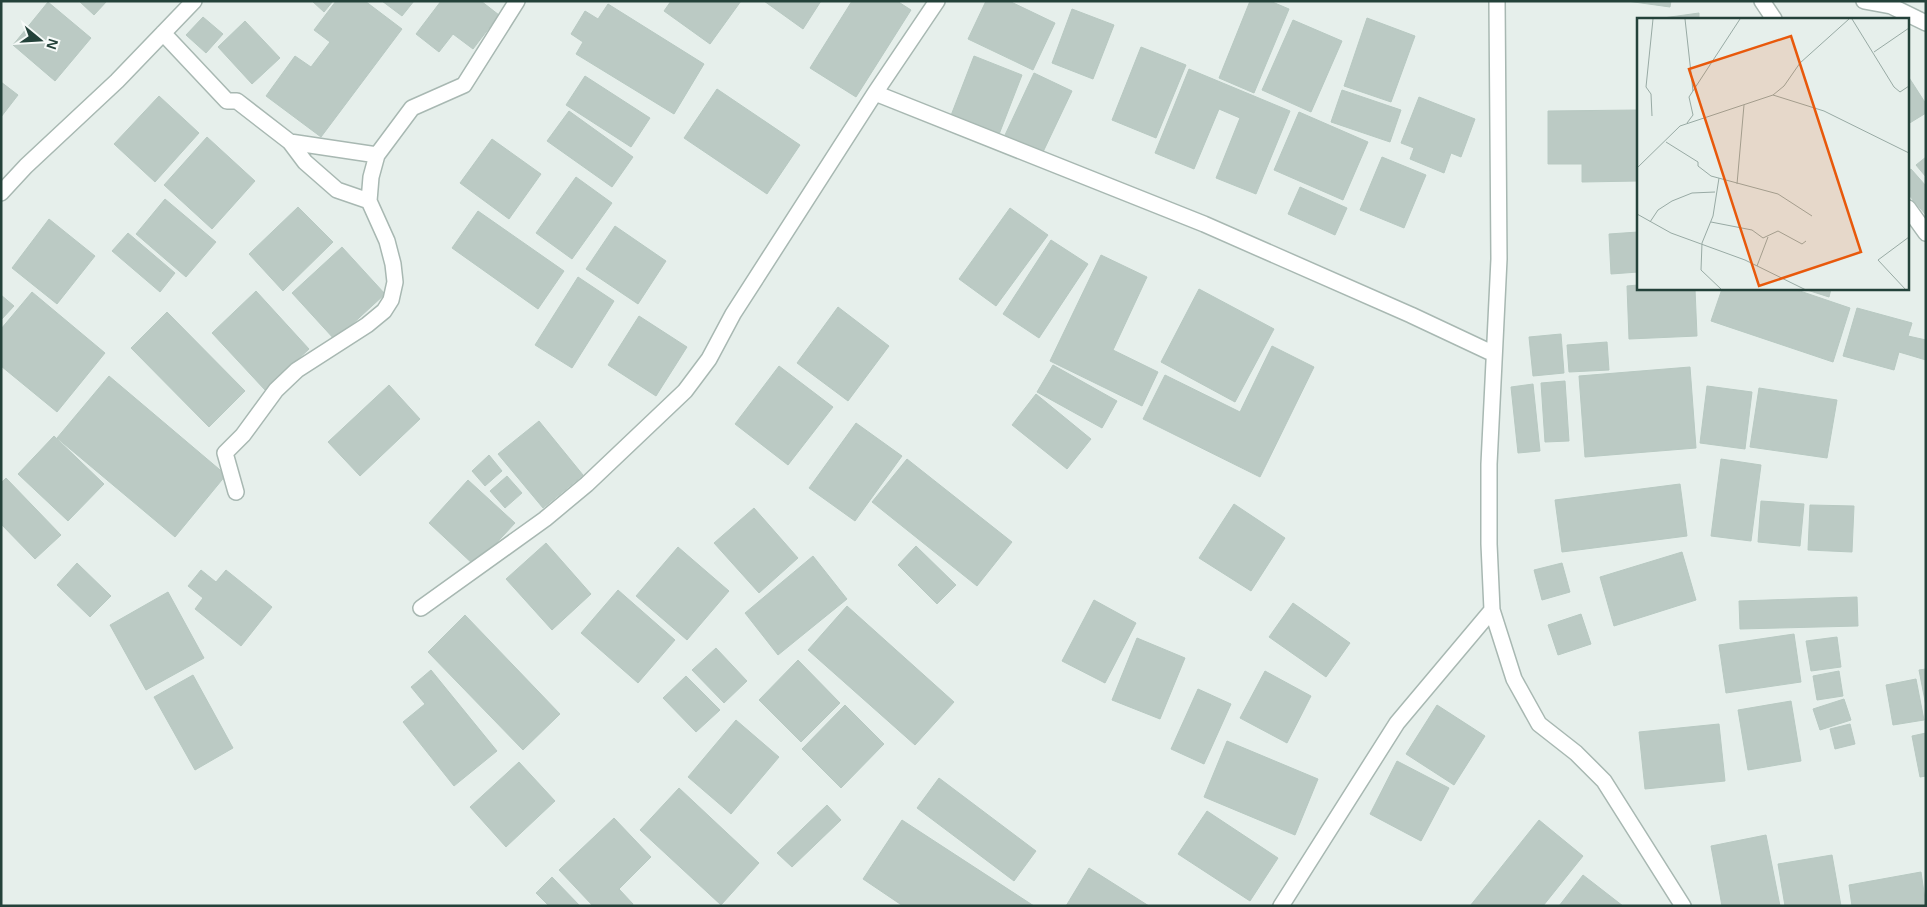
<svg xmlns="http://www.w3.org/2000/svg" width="1927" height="907" viewBox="0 0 1927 907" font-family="Arial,sans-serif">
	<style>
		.building { fill: #bbcac4; stroke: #b8c9c2 }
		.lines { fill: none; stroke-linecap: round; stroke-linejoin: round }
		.minor-casing { stroke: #a8b8b2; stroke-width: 18 }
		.minor { stroke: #fff; stroke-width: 15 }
		.inset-road { fill: none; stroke: #98aaa4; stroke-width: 1 }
		.view { fill: #e8590c; fill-opacity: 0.15; stroke: #e8590c; stroke-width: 2.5 }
		.inset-edge { fill: none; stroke: #24423a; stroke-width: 2.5 }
	</style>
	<rect width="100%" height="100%" fill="#e6efeb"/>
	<path class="building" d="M79 1H107L94 15Z
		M312 1H333L324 12Z
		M336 1H365L402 29 321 137 266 96 295 56 311 67 330 42 314 30Z
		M382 1H414L402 16Z
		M441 1H481L499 15 473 49 453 34 439 52 416 34Z
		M671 1H741L710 44 664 11Z
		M764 1H821L803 29Z
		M852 1H897L911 10 856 97 810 68Z
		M986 1H1009L1055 23 1033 70 968 39Z
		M1250 1H1270L1289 9 1254 93 1219 78Z
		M1627 1H1671L1670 7Z
		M48 2 91 38 55 81 13 45Z
		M608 4 704 64 674 114 576 54 583 42 571 34 585 11 598 19Z
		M1072 9 1114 25 1093 79 1052 63Z
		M1699 13V19H1656Z
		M203 17 223 34 206 53 186 35Z
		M1367 18 1415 36 1391 102 1344 86Z
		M1293 20 1342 41 1311 112 1262 90Z
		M245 21 280 58 252 84 218 47Z
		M1141 47 1186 65 1156 138 1112 120Z
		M974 56 1022 75 998 137 950 118Z
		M1189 69 1290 111 1256 194 1216 178 1240 118 1219 109 1194 169 1155 153Z
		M1034 73 1072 91 1043 152 1005 135Z
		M585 76 650 118 631 147 566 105Z
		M1908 76 1926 104V113L1908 124Z
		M1 82 18 95 1 117Z
		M717 89 800 145 767 194 684 138Z
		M1342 90 1401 110 1390 142 1331 122Z
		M159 96 199 133 155 182 114 144Z
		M1419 97 1475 119 1461 157 1451 153 1444 173 1410 159 1414 148 1401 143Z
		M1638 110V181L1582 182V164H1548V111Z
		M569 111 633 157 612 187 547 141Z
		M1299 112 1368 142 1343 200 1274 170Z
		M207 137 255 181 212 229 164 185Z
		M492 139 541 174 509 219 460 183Z
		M1382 157 1426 175 1404 228 1360 210Z
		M1926 157V177L1916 165Z
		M1911 169 1926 186V215L1908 194V171Z
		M576 177 612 203 572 259 536 233Z
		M1300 187 1347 208 1335 235 1288 214Z
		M165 199 216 242 186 277 136 234Z
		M298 207 333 242 283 291 249 254Z
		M1010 208 1048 235 996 306 959 279Z
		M478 211 564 271 538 309 452 248Z
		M49 219 95 256 57 304 12 268Z
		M615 226 666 261 638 304 586 269Z
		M1638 232V272L1611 274 1609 234Z
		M128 233 175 273 160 292 112 251Z
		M1051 240 1088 264 1039 338 1003 314Z
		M342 247 385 294 335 340 292 293Z
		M1101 255 1147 277 1113 350 1158 372 1142 406 1050 361Z
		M578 277 614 301 572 368 535 345Z
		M1638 285V289H1695L1697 336 1629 339 1627 286Z
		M1199 289 1274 329 1235 402 1161 362Z
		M1722 289H1794L1850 308 1833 362 1711 321Z
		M1804 289H1831L1829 297Z
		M256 291 309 349 265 390 212 333Z
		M32 292 105 353 57 412 1 366V329Z
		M1 295 14 306 1 320Z
		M838 307 889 346 848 401 797 363Z
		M1857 308 1912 323 1908 336 1926 340V360L1899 352 1894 370 1843 356Z
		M167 312 245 391 209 427 131 348Z
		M639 316 687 347 656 396 608 365Z
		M1561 334 1564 373 1533 376 1529 337Z
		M1607 342 1609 370 1569 372 1567 345Z
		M1272 346 1314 367 1260 477 1143 419 1165 375 1240 412Z
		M1053 365 1117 401 1102 428 1037 392Z
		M779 366 833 407 788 465 735 424Z
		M1690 367 1696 448 1585 457 1579 376Z
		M109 376 226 475 175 537 57 438Z
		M1565 381 1569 441 1545 442 1541 383Z
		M1533 384 1540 451 1518 453 1511 387Z
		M389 385 420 419 360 476 328 442Z
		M1707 386 1752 392 1745 449 1700 443Z
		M1759 388 1837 400 1827 458 1750 447Z
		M1036 394 1091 439 1067 469 1012 425Z
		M539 421 583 475 543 508 498 454Z
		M856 423 902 456 855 521 809 488Z
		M54 436 104 484 68 521 18 474Z
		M489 455 502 471 485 486 472 471Z
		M907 459 1012 542 977 586 872 502Z
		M1721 459 1761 465 1751 541 1711 536Z
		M507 476 522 493 505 508 490 491Z
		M6 478 61 535 35 559 1 524V483Z
		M468 480 515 523 475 566 429 523Z
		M1680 484 1687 536 1562 552 1555 500Z
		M1761 501 1804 504 1800 546 1758 542Z
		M1234 504 1285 538 1251 591 1199 558Z
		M1810 505 1854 506 1852 552 1808 550Z
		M754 508 798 558 759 593 714 543Z
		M546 543 591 594 552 630 506 579Z
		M916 546 956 585 937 604 898 565Z
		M678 547 729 591 687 640 636 596Z
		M1682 552 1696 600 1614 626 1600 577Z
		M813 556 847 599 778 655 745 613Z
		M77 563 111 596 90 617 57 585Z
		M1562 563 1570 592 1542 600 1534 570Z
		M201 570 216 582 226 570 272 607 241 646 195 609 203 598 188 586Z
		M618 590 675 640 638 683 581 633Z
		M168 592 204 658 146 690 110 625Z
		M1857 597 1858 626 1740 629 1739 601Z
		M1094 600 1136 623 1105 683 1062 661Z
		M1293 603 1350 643 1326 677 1269 637Z
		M847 606 954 702 915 745 808 650Z
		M1581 614 1591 644 1558 655 1548 625Z
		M465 615 560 714 523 750 428 652Z
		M1794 634 1801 682 1726 693 1719 645Z
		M1837 637 1841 667 1811 671 1806 641Z
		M1137 638 1185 658 1160 719 1112 700Z
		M716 648 747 681 724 703 692 670Z
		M798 660 840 703 801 742 759 700Z
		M1926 669V706L1919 670Z
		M431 670 497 751 454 786 403 722 425 704 411 687Z
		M1265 671 1311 696 1287 743 1240 718Z
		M1839 671 1843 696 1817 700 1813 676Z
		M193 675 233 748 195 770 154 697Z
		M686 676 720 710 696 732 663 698Z
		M1916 679 1924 720 1893 725 1886 685Z
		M1198 689 1231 704 1204 764 1171 749Z
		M1844 699 1851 720 1820 730 1813 709Z
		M1791 701 1801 761 1748 770 1738 710Z
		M845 705 884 744 841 788 802 749Z
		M1437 705 1485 736 1454 785 1406 754Z
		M736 720 779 757 731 814 688 777Z
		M1719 724 1725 781 1645 789 1639 732Z
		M1850 724 1855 744 1835 749 1830 729Z
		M1926 733V776L1920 777 1912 736Z
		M1227 741 1318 779 1295 835 1204 797Z
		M1397 761 1449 788 1421 841 1370 814Z
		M519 762 555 801 506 847 470 807Z
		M939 778 1036 851 1014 881 917 808Z
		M679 788 759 863 721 905 640 830Z
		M827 805 841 820 792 867 777 853Z
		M1207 811 1278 858 1250 901 1178 854Z
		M614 818 651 857 619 889 633 904 632 906H593L559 870Z
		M902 820 1034 906H903L863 879Z
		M1539 820 1583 856 1543 906H1470Z
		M1766 835 1780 906H1722L1711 846Z
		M1832 855 1841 906H1785L1778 864Z
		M1089 868 1149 906H1066Z
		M1921 872 1926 906H1852L1849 885Z
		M1583 875 1623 906H1559Z
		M552 877 580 906H549L536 893Z"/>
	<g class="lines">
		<g class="minor-casing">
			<path id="minor" d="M1497 1 1499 259 1489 464V544L1492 610 1514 679 1539 724 1576 753 1604 781 1683 906
				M1762 1 1774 19
				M1864 1 1891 6 1926 23
				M163 33 227 101H237L290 142 305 162 337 190 369 201
				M875 93 1204 224 1411 315 1494 354
				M290 142 377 155
				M1 193 26 166 117 81 194 1
				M1908 208 1926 233
				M236 492 225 453 243 435 276 390 297 370 367 325 384 311 391 300 395 282 393 264 387 241 369 201 371 177 377 155 412 108 464 85 517 1
				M421 608 545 519 587 484 685 391 709 359 733 314 875 93 937 1
				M1281 906 1397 723 1492 610"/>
		</g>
		<use href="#minor" class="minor"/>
	</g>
	<g transform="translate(1637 18)">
		<rect width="272" height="272" fill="#e6efeb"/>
		<path class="inset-road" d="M48 1 56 73M215 1 257 69 263 74 272 68M237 34 272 10M136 77 187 93 272 135M15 98 14 76 9 69 16 1M50 105 56 97 52 79 103 1M29 124 61 144V148L74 158 141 176 175 198M0 150 43 108 136 77 147 68 163 45 212 1M82 160 76 198 65 225 64 252 85 272M100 166 107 87M0 196 34 215 108 242 169 272M13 204 21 192 35 183 55 175 78 174M74 204 115 212 126 220 141 213 165 226 169 223M120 248 131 219M269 272 241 242 272 219"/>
		<path class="view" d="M154 18 224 234 122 268 52 51Z"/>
		<rect width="272" height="272" class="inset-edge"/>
	</g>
	<rect width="1927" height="907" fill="none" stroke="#24423a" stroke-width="5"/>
	<g transform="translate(40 40) rotate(108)" stroke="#f7fbf9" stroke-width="4" paint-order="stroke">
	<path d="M0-4L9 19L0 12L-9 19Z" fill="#24423a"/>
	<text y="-8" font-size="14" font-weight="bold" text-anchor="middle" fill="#24423a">N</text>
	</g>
</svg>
